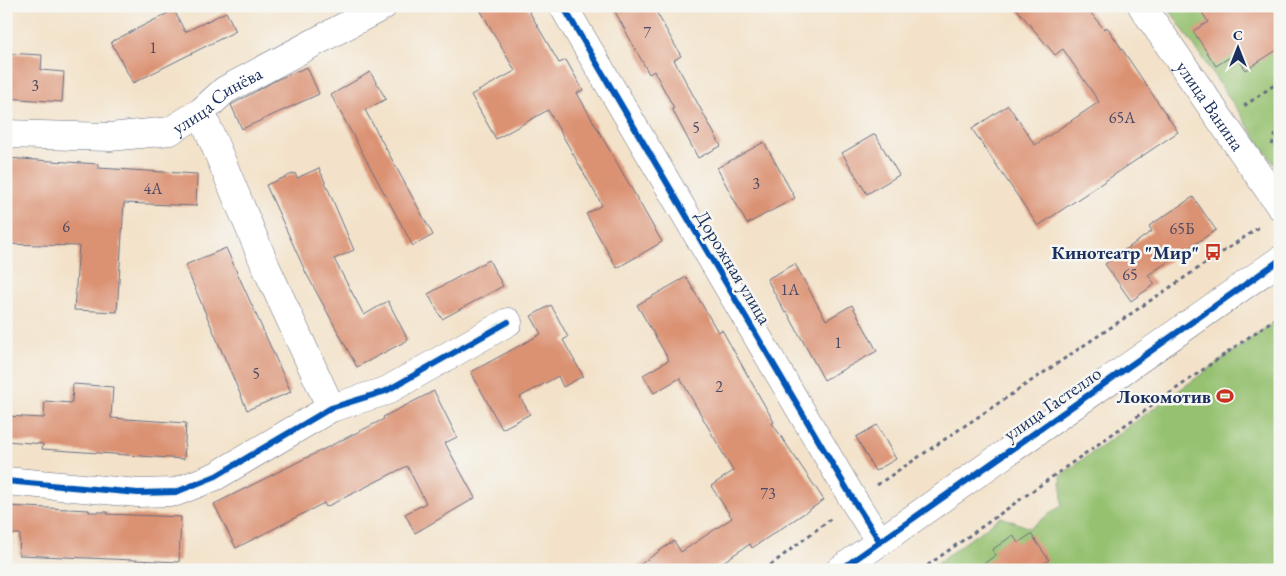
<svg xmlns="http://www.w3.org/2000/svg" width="1286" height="576" viewBox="0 0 1286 576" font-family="'EB Garamond',serif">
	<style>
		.green { fill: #95c16f; stroke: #587866 }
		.building { fill: #db9273 }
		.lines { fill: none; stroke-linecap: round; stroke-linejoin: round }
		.street-casing { stroke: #676e83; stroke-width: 29 }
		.secondary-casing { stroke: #676e83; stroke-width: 29 }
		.path { stroke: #676e83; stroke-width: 3; stroke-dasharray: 4 4; stroke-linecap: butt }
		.street { stroke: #fff; stroke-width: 28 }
		.secondary { stroke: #fff; stroke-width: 28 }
		.cycleway-casing { stroke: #f6f6f2; stroke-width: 9 }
		.cycleway { stroke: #0057b8; stroke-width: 6 }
		.labels { text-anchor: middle; stroke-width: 5; stroke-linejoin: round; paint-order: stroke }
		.number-label { font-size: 16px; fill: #4b4863 }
		.street-label { font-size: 19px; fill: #1b2f5e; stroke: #f6f6f2 }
		.poi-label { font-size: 19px; font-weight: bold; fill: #1b2f5e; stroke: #f6f6f2; text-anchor: end }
	</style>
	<rect width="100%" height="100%" fill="#f6f6f2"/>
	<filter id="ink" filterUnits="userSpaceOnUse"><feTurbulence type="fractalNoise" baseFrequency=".02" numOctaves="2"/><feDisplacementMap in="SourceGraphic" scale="10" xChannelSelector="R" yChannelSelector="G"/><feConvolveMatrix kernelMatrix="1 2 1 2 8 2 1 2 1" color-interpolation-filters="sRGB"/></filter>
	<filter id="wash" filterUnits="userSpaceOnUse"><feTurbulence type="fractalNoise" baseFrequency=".0096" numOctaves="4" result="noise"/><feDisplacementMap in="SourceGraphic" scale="20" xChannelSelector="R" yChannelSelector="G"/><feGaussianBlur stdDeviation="1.12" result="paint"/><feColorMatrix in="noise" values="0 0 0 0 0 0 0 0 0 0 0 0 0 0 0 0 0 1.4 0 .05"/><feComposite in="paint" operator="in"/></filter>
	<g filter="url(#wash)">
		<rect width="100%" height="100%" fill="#f3e2c9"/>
		<path class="green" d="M1167 6H1280V173Z
			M1280 318V570H927L1001 517 1030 528 1062 505 1061 475Z"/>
		<g id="blocks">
			<path class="building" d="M478 6H526L559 63 566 60 583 90 577 93 662 242 617 268 586 214 602 205 548 110 496 139 471 95 515 71Z
				M612 6H653L681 56 674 60 721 146 698 158 672 109 674 108 654 71 649 74Z
				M1014 6H1085L1104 29 1107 27 1178 132 1038 226 972 129 1008 105 1035 145 1099 102 1063 49 1055 55Z
				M1198 6H1280V48L1246 70 1235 54 1216 66 1193 31 1208 22Z
				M174 10 185 32 226 12 236 31 133 83 111 42Z
				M6 53 42 55 41 70 64 72 62 102 6 98Z
				M307 67 319 94 242 129 231 105 278 79Z
				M370 72 386 99 365 110 433 235 413 246 331 95Z
				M875 134 899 175 867 194 842 153Z
				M764 142 795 198 747 224 717 168Z
				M6 158 98 164V168L197 174 196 206 124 203 117 312 74 310 79 246 6 244Z
				M319 168 354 250 334 259 364 315 388 301 408 340 357 367 306 273 266 185 295 173 297 178Z
				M1193 197 1216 230 1148 275 1155 284 1131 301 1105 264 1152 231 1149 226Z
				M226 248 291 392 247 410 185 265Z
				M489 260 503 286 442 319 428 294Z
				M795 264 826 320 852 305 877 351 824 380 787 312 785 313 767 279Z
				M686 277 718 332 722 330 774 422 772 423 824 500 752 548 750 544 711 570H632L674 541 681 552 732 518 711 486 733 471 680 378 654 393 643 375 669 360 637 305Z
				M551 305 568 337 563 340 583 376 563 387 558 376 520 397 530 414 502 429 471 372 541 334 531 316Z
				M73 384 113 387 111 418 186 423 184 459 42 449 43 444 6 441V416L44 418 45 401 72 403Z
				M434 391 457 437 445 443 475 498 415 533 405 514 426 503 407 466 326 507 324 503 236 548 214 504 384 419 383 417Z
				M877 425 896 459 875 471 856 437Z
				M6 506 89 510V512H108L107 514 181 517 179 562 19 555 20 534H6Z
				M1031 534 1049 560 1034 570H975L996 555 992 550 1013 535 1018 543Z"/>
		</g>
	</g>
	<g filter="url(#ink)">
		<use href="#blocks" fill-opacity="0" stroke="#676e83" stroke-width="1"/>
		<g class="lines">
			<g class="street-casing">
				<g id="street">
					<path d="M563 6 854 501 880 542"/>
					<path id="s1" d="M1142 6 1280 206"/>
					<path d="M201 112 266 267 331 408"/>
					<path id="s2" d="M6 134 110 137 170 131 201 112 225 90 383 6"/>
					<path d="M6 481 138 493 176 492 216 476 331 408 386 391 508 322"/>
				</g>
			</g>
			<g class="secondary-casing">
				<path id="secondary" d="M840 570 1280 260"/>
			</g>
			<path class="path" d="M1244 106 1280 81
				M1272 145 1280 122
				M877 485 1261 226
				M764 570 833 517
				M921 570 1280 315"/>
			<use href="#street" class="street"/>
			<use href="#secondary" class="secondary"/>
			<g class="cycleway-casing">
				<path id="cycleway" d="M563 6 854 501 880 542
					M6 481 138 493 176 492 216 476 331 408 386 391 508 322
					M840 570 1280 260"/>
			</g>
			<use href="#cycleway" class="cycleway"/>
		</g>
	</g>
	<defs>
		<g id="bus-bare" transform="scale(1.35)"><path d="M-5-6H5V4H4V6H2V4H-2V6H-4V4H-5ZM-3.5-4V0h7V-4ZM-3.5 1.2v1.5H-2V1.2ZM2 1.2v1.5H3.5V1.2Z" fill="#c8321e" stroke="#f6f6f2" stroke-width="2.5" paint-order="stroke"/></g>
		<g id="stadium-bare" transform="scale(1.35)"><path d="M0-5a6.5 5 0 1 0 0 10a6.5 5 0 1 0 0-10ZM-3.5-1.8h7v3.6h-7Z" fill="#c8321e" stroke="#f6f6f2" stroke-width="2.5" paint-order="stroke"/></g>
	</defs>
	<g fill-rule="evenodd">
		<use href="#bus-bare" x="1213" y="252"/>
		<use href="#stadium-bare" x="1225" y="396"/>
	</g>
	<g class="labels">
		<g class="number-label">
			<text x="647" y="38">7</text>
			<text x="153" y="53">1</text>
			<text x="35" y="91">3</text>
			<text x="1122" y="123">65А</text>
			<text x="696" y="133">5</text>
			<text x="756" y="189">3</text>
			<text x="153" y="194">4А</text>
			<text x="66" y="232">6</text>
			<text x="1182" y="234">65Б</text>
			<text x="1130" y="280">65</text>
			<text x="790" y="295">1А</text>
			<text x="838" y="348">1</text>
			<text x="256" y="379">5</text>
			<text x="719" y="392">2</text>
			<text x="768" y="499">73</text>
		</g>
		<g class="street-label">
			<text dy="7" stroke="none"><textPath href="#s2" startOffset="221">улица Синёва</textPath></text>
			<text dy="7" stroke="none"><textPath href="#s1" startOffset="121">улица Ванина</textPath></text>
			<text transform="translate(734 267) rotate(59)" y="7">Дорожная улица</text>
			<text transform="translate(1052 403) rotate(-35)" y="7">улица Гастелло</text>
		</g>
		<g class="poi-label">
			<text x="1199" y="259">Кинотеатр "Мир"</text>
			<text x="1211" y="403">Локомотив</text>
		</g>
	</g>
	<rect width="1286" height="576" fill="none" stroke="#f6f6f2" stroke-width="25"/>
	<g transform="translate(1238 48)" stroke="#f6f6f2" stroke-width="4" paint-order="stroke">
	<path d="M0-4L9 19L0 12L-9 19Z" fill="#1b2f5e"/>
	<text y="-8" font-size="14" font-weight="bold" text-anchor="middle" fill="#1b2f5e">С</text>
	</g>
</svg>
